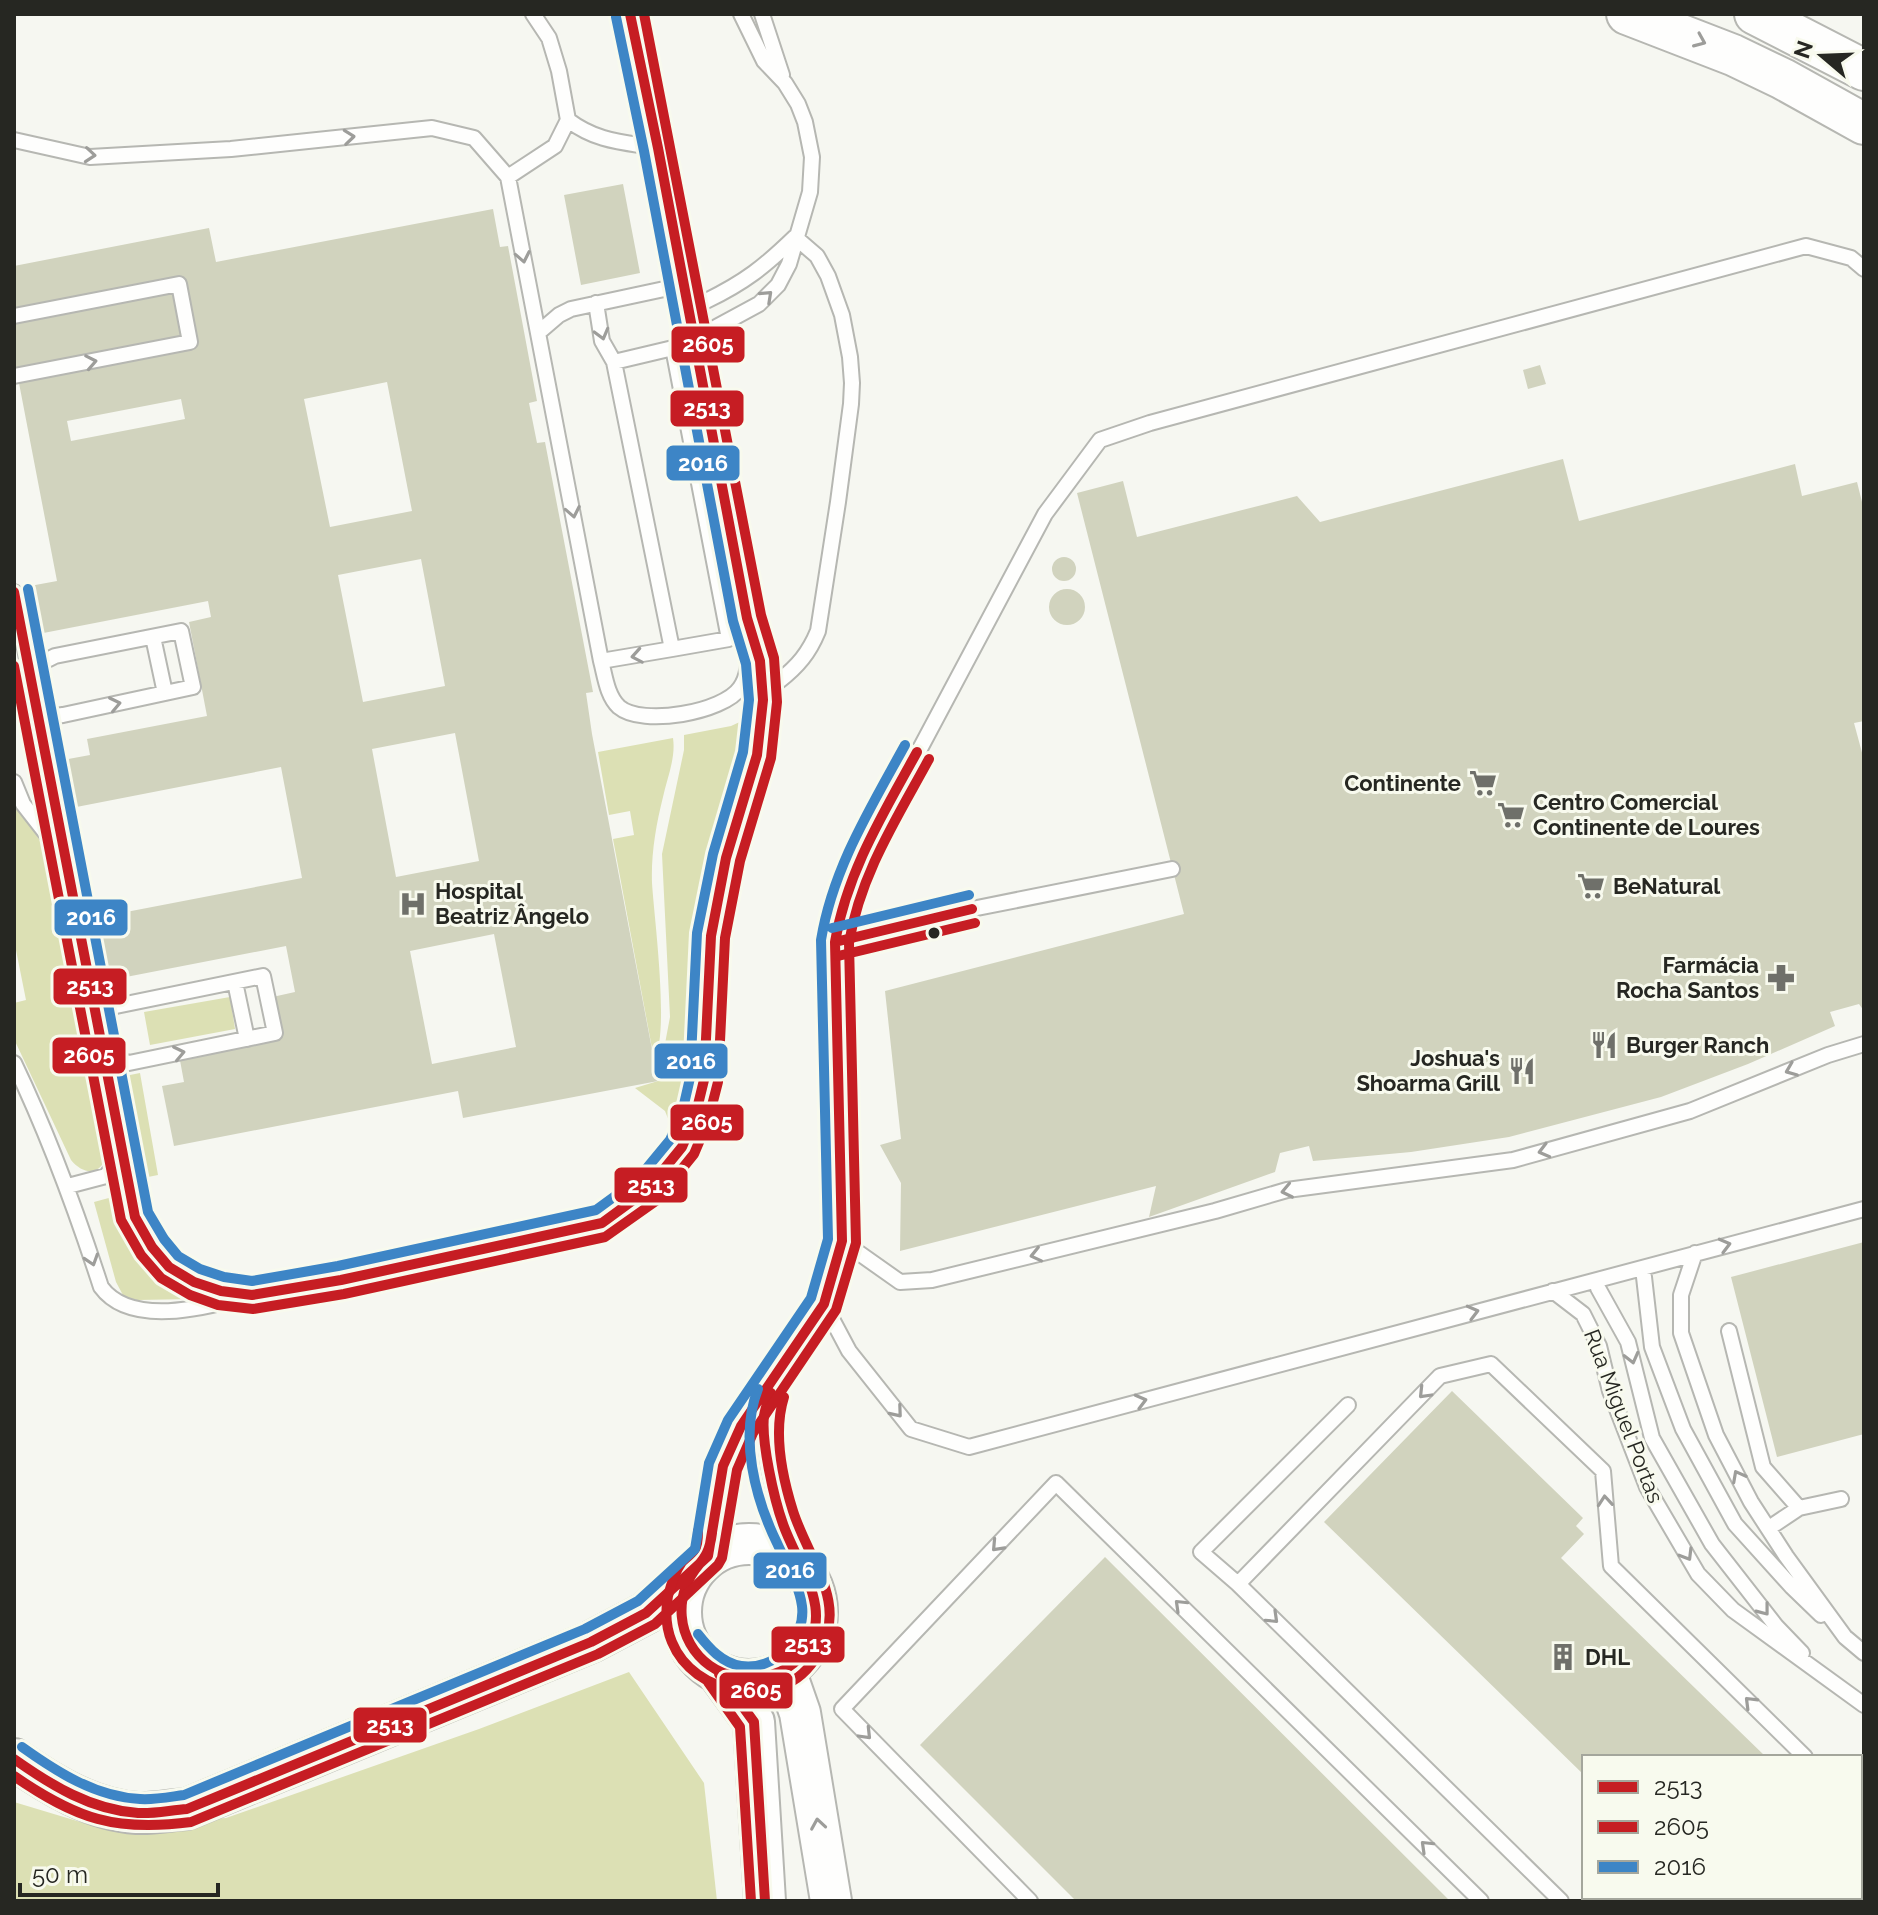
<svg xmlns="http://www.w3.org/2000/svg" width="1878" height="1915" viewBox="0 0 1878 1915" font-family="Raleway,sans-serif">
	<style>
		.green { fill: #dce0b4 }
		.building { fill: #d1d3be; fill-rule: evenodd }
		.lines { fill: none; stroke-linecap: round; stroke-linejoin: round }
		.lane-casing { stroke: #b6b7b2; stroke-width: 18 }
		.secondary-casing { stroke: #b6b7b2; stroke-width: 44 }
		.lane { stroke: #fefefd; stroke-width: 14 }
		.secondary { stroke: #fefefd; stroke-width: 40 }
		.bus-1-casing { stroke: #f8faee; stroke-width: 16 }
		.bus-2-casing { stroke: #f8faee; stroke-width: 16 }
		.bus-3-casing { stroke: #f8faee; stroke-width: 16 }
		.bus-1 { stroke: #c61d23; stroke-width: 10 }
		.bus-2 { stroke: #c61d23; stroke-width: 10 }
		.bus-3 { stroke: #3d85c6; stroke-width: 10 }
		.oneway { stroke: #9d9d9a }
		.bus-dot { fill: #262722; stroke: #f8faee; stroke-width: 3 }
		.labels { text-anchor: middle; stroke-width: 6; stroke-linejoin: round; paint-order: stroke }
		.poi-label { font-size: 22px; font-weight: bold; fill: #262722; stroke: #f8faee; text-anchor: start }
		.street-label { font-size: 22px; fill: #262722; stroke: #f8faee }
		.line-badge { stroke: #f8faee; stroke-width: 3 }
		.badge-label { font-size: 22px; text-anchor: middle; font-weight: bold; fill: #fff }
	</style>
	<rect width="100%" height="100%" fill="#f6f7f1"/>
	<path class="green" d="M744 720C737 788 712 851 701 919 696 948 692 980 693 1011 693 1058 696 1086 676 1131H673L665 1111 635 1088 658 1081 670 1017 662 854 684 750V735L731 726Z
		M673 738C676 758 667 778 663 797 656 825 651 854 652 883 654 916 670 1036 654 1059L613 839 634 835 630 811 609 815 598 752Z
		M14 799 42 844 53 873 108 1150C104 1174 86 1178 71 1160L14 1039V1003L26 1000 14 940Z
		M230 997 235 1029 150 1045 144 1012Z
		M140 1073 158 1175 138 1179 120 1077Z
		M116 1196C128 1247 150 1273 195 1297L194 1299 137 1300 124 1297 116 1282 94 1202Z
		M629 1672 704 1783 717 1901H14V1802L97 1827 226 1818 479 1729Z"/>
	<path class="building" d="M623 184 640 273 581 285 564 195Z
		M493 209 500 247 508 246 537 401 529 403 537 443 545 442 593 692 586 693 592 734 658 1081 463 1118 458 1091 174 1146 162 1086 184 1082 179 1055 276 1036 268 998 295 992 286 946 95 983 86 936 125 929 121 913 302 878 281 767 61 810 52 762 90 755 87 739 207 716 189 622 211 617 208 601 28 636 19 588 57 581 14 357V266L209 228 216 262ZM387 382 412 511 330 527 304 399ZM181 399 185 419 71 441 67 421ZM421 559 445 686 363 702 338 575ZM455 733 479 861 396 877 372 749ZM494 934 516 1047 432 1064 410 951Z
		M1540 365 1546 384 1528 389 1523 370Z
		M1563 459 1579 521 1795 464 1802 496 1857 482 1864 510V721L1854 723 1864 760V1011L1859 1004 1830 1012 1835 1026 1748 1064 1661 1097 1509 1137 1411 1152 1313 1161 1309 1146 1280 1153 1275 1172 1149 1217 1156 1186 900 1251 901 1183 880 1145 901 1139 885 991 1184 914 1077 493 1123 481 1137 537 1297 496 1320 522Z
		M1052 569a12 12 0 1 1 24 0a12 12 0 1 1-24 0Z
		M1049 607a18 18 0 1 1 36 0a18 18 0 1 1-36 0Z
		M1864 1242V1434L1777 1457 1731 1277Z
		M1452 1391 1583 1518 1576 1526 1584 1534 1561 1558 1766 1757H1584V1775L1324 1522Z
		M1105 1557 1450 1901H1076L920 1745Z"/>
	<g class="lines">
		<g class="lane-casing">
			<path id="lane" d="M762 14 782 75
				M568 120C597 142 623 142 658 148
				M14 140 90 157 231 149 432 128 474 138 508 177 601 661C605 676 607 696 619 707 642 727 724 712 740 688 750 674 748 658 748 641
				M508 177 555 146 568 120 559 71 549 38 533 14
				M706 301C745 282 764 267 795 237
				M596 303 602 341 614 362
				M14 316 179 284 190 342 14 376
				M711 330 759 304 778 285 789 264 810 192 812 157 805 122 798 104 785 83 764 61 741 14
				M538 333 559 315 571 309 669 288 685 292
				M673 348 729 639 672 649 614 362Z
				M14 592 135 1217 152 1247 169 1267 194 1282 221 1291 252 1295 341 1280 602 1223 647 1190 682 1147 695 1117 704 1080 711 936 726 858 757 755 763 700 760 661 747 618 658 148 630 14
				M153 637 165 693
				M601 661 672 649
				M29 669 55 656 181 631 193 687 63 715 38 718
				M779 681C798 666 809 653 818 631L838 502 851 404 852 383 850 357 842 315 828 276 817 256 795 237
				M14 782 23 804 62 854
				M835 942 972 909 1172 869
				M235 982 247 1039
				M95 1018 116 1006 263 976 275 1033 129 1063 104 1056
				M14 1063C49 1136 76 1210 101 1287 130 1327 204 1308 244 1297
				M68 1186 106 1176 123 1155
				M842 1241 900 1282 932 1280 1215 1211 1287 1190 1513 1160 1690 1111 1828 1055 1864 1044
				M1695 1253 1681 1295V1333L1716 1435 1751 1502 1786 1556 1845 1637 1864 1653
				M1644 1277 1652 1347 1683 1429 1735 1524 1792 1587 1821 1615
				M1598 1288 1628 1342 1652 1438 1712 1544 1776 1626 1802 1653
				M1553 1291 1583 1314 1599 1346 1610 1391 1647 1487 1698 1574 1733 1610 1864 1705
				M824 1304 849 1351 911 1429 969 1447 1864 1209
				M1729 1331 1763 1467 1799 1508
				M772 1391C752 1458 780 1522 810 1581
				M1769 1528 1799 1508 1841 1499
				M708 1556 723 1466 741 1426 774 1381 824 1304 842 1241 835 942 838 913 848 884 1045 514 1100 440 1150 423 1806 246 1851 258 1864 269
				M1238 1584 1201 1552 1348 1405
				M1030 1901 842 1709 1056 1483 1481 1901
				M1561 1901 1238 1584 1440 1376 1491 1364 1603 1471 1611 1566 1805 1757
				M1762 1901 1766 1897"/>
		</g>
		<g class="secondary-casing">
			<path id="secondary" d="M1627 14 1733 55 1783 79 1864 124
				M1755 14 1864 70
				M681 1612a68 68 0 1 1 136 0a68 68 0 1 1-136 0Z
				M785 1670 800 1713 831 1901
				M719 1674 754 1722 765 1901
				M14 1759C51 1785 92 1810 137 1813 153 1814 171 1810 187 1809L591 1642 646 1613 694 1570"/>
		</g>
		<use href="#lane" class="lane"/>
		<use href="#secondary" class="secondary"/>
		<g class="bus-1-casing">
			<path id="bus-1" d="M14 592 135 1217 152 1247 169 1267 194 1282 221 1291 252 1295 341 1280 602 1223 647 1190 682 1147 695 1117 704 1080 711 936 726 858 757 755 763 700 760 661 747 618 658 148 630 14
				M835 942 972 909
				M712 1533C708 1565 696 1560 686 1586 671 1626 695 1670 738 1677 759 1681 785 1674 799 1658 839 1614 798 1567 783 1524 774 1499 761 1441 764 1416 765 1408 768 1401 771 1393
				M719 1674 754 1722 765 1901
				M14 1759C51 1785 91 1810 138 1813 154 1814 171 1810 187 1809L591 1642 646 1613 708 1556 723 1466 741 1426 824 1304 842 1241 835 942C847 872 883 814 917 752"/>
		</g>
		<g class="bus-2-casing">
			<path id="bus-2" d="M14 666 121 1220 141 1255 161 1278 190 1295 218 1305 253 1309 344 1294 605 1237 656 1201 694 1154 708 1121 718 1082 725 938 740 861 771 758 777 702 774 658 761 615 644 14
				M838 956 975 923
				M698 1531C698 1537 698 1545 695 1549 692 1554 686 1558 682 1562 675 1572 671 1584 668 1596 655 1665 722 1706 782 1686 798 1680 810 1668 818 1654 850 1604 808 1559 793 1511 782 1476 773 1432 784 1397
				M708 1682 740 1727 751 1901
				M14 1776C77 1819 115 1832 191 1822L598 1654 655 1624 718 1565 722 1558 737 1470 753 1433 836 1310 856 1243 849 943C860 875 897 818 929 759"/>
		</g>
		<g class="bus-3-casing">
			<path id="bus-3" d="M28 589 148 1212 164 1239 178 1256 200 1269 224 1277 252 1281 338 1266 596 1210 637 1180 670 1140 682 1113 690 1078 697 933 713 854 743 752 749 700 746 664 733 621 644 151 616 17
				M832 928 969 895
				M698 1634C709 1648 722 1663 741 1666 775 1671 806 1639 802 1606 799 1584 786 1563 777 1543 755 1498 739 1437 758 1389
				M22 1747C57 1772 96 1797 140 1799 155 1800 169 1797 184 1795L585 1629 638 1601 695 1549 709 1463 728 1420 811 1298 828 1239 821 940C833 868 870 809 905 745"/>
		</g>
		<use href="#bus-1" class="bus-1"/>
		<use href="#bus-2" class="bus-2"/>
		<use href="#bus-3" class="bus-3"/>
	</g>
	<defs><path id="oneway-chevron" d="M-2-3.5L2.5 0L-2 3.5" fill="none" stroke-width="1.6" stroke-linecap="round" stroke-linejoin="round" transform="scale(2)"/></defs>
	<g class="oneway">
		<use href="#oneway-chevron" transform="translate(1700 41) rotate(23)"/>
		<use href="#oneway-chevron" transform="translate(349 137) rotate(-6)"/>
		<use href="#oneway-chevron" transform="translate(90 155) rotate(5)"/>
		<use href="#oneway-chevron" transform="translate(523 257) rotate(79)"/>
		<use href="#oneway-chevron" transform="translate(767 296) rotate(-43)"/>
		<use href="#oneway-chevron" transform="translate(602 334) rotate(75)"/>
		<use href="#oneway-chevron" transform="translate(91 362) rotate(-11)"/>
		<use href="#oneway-chevron" transform="translate(573 512) rotate(79)"/>
		<use href="#oneway-chevron" transform="translate(637 656) rotate(170)"/>
		<use href="#oneway-chevron" transform="translate(115 704) rotate(-12)"/>
		<use href="#oneway-chevron" transform="translate(179 1053) rotate(-12)"/>
		<use href="#oneway-chevron" transform="translate(1791 1070) rotate(158)"/>
		<use href="#oneway-chevron" transform="translate(1544 1151) rotate(165)"/>
		<use href="#oneway-chevron" transform="translate(1287 1191) rotate(168)"/>
		<use href="#oneway-chevron" transform="translate(1725 1245) rotate(-15)"/>
		<use href="#oneway-chevron" transform="translate(1036 1255) rotate(167)"/>
		<use href="#oneway-chevron" transform="translate(92 1260) rotate(72)"/>
		<use href="#oneway-chevron" transform="translate(1473 1312) rotate(-15)"/>
		<use href="#oneway-chevron" transform="translate(1632 1358) rotate(76)"/>
		<use href="#oneway-chevron" transform="translate(1424 1393) rotate(134)"/>
		<use href="#oneway-chevron" transform="translate(1141 1401) rotate(-15)"/>
		<use href="#oneway-chevron" transform="translate(897 1412) rotate(50)"/>
		<use href="#oneway-chevron" transform="translate(1738 1476) rotate(-118)"/>
		<use href="#oneway-chevron" transform="translate(1605 1501) rotate(-95)"/>
		<use href="#oneway-chevron" transform="translate(997 1546) rotate(133)"/>
		<use href="#oneway-chevron" transform="translate(1687 1555) rotate(59)"/>
		<use href="#oneway-chevron" transform="translate(1180 1605) rotate(-136)"/>
		<use href="#oneway-chevron" transform="translate(1764 1610) rotate(52)"/>
		<use href="#oneway-chevron" transform="translate(1273 1618) rotate(44)"/>
		<use href="#oneway-chevron" transform="translate(1750 1702) rotate(-135)"/>
		<use href="#oneway-chevron" transform="translate(866 1734) rotate(46)"/>
		<use href="#oneway-chevron" transform="translate(818 1824) rotate(-99)"/>
		<use href="#oneway-chevron" transform="translate(1426 1846) rotate(-136)"/>
	</g>
	<defs>
		<g id="supermarket-bare" transform="scale(2.16)"><path d="M-6-5.5h2.5l.6 2H6L4.5 2H-2.5L-4.4-4H-6ZM-1.5 3.2a1.3 1.3 0 1 0 .1 0ZM3 3.2a1.3 1.3 0 1 0 .1 0Z" fill="#6f706a" stroke="#f8faee" stroke-width="2.5" paint-order="stroke"/></g>
		<g id="hospital-bare" transform="scale(2.16)"><path d="M-5-5h3v3.5h4V-5h3V5h-3V1.5h-4V5h-3Z" fill="#6f706a" stroke="#f8faee" stroke-width="2.5" paint-order="stroke"/></g>
		<g id="pharmacy-bare" transform="scale(2.16)"><path d="M-2-6h4v4h4v4h-4v4h-4v-4h-4v-4h4Z" fill="#6f706a" stroke="#f8faee" stroke-width="2.5" paint-order="stroke"/></g>
		<g id="restaurant-bare" transform="scale(2.16)"><path d="M-5-6h1v4h1v-4h1v4h1v-4h1v5L-1.5 .5V6h-2V.5L-5-1ZM5-6V6H3V1.5H1.5Q1.5-4 5-6Z" fill="#6f706a" stroke="#f8faee" stroke-width="2.5" paint-order="stroke"/></g>
		<g id="building-bare" transform="scale(2.16)"><path d="M-4-6H4V6H1V3H-1V6H-4ZM-2.5-4.3h1.7v1.8h-1.7ZM.8-4.3h1.7v1.8H.8ZM-2.5-1h1.7V.8h-1.7ZM.8-1h1.7V.8H.8Z" fill="#6f706a" stroke="#f8faee" stroke-width="2.5" paint-order="stroke"/></g>
	</defs>
	<g fill-rule="evenodd">
		<use href="#supermarket-bare" x="1483" y="783"/>
		<use href="#supermarket-bare" x="1511" y="815"/>
		<use href="#supermarket-bare" x="1591" y="886"/>
		<use href="#hospital-bare" x="413" y="904"/>
		<use href="#pharmacy-bare" x="1781" y="978"/>
		<use href="#restaurant-bare" x="1604" y="1045"/>
		<use href="#restaurant-bare" x="1522" y="1071"/>
		<use href="#building-bare" x="1563" y="1657"/>
	</g>
	<circle class="bus-dot" cx="934" cy="933" r="7"/>
	<g class="labels">
		<g class="poi-label">
			<text x="1461" y="791" text-anchor="end">Continente</text>
			<text x="1533" y="810">Centro Comercial<tspan x="1533" dy="25">Continente de Loures</tspan></text>
			<text x="1613" y="894">BeNatural</text>
			<text x="435" y="899">Hospital<tspan x="435" dy="25">Beatriz Ângelo</tspan></text>
			<text x="1759" y="973" text-anchor="end">Farmácia<tspan x="1759" dy="25">Rocha Santos</tspan></text>
			<text x="1626" y="1053">Burger Ranch</text>
			<text x="1500" y="1066" text-anchor="end">Joshua's<tspan x="1500" dy="25">Shoarma Grill</tspan></text>
			<text x="1585" y="1665">DHL</text>
		</g>
		<g class="street-label">
			<text transform="translate(1624 1416) rotate(69)" y="8">Rua Miguel Portas</text>
		</g>
	</g>
	<g class="line-badge">
		<rect x="670" y="325" width="76" height="39" rx="8" fill="#c61d23"/>
		<rect x="669" y="389" width="76" height="39" rx="8" fill="#c61d23"/>
		<rect x="665" y="444" width="76" height="38" rx="8" fill="#3d85c6"/>
		<rect x="53" y="898" width="76" height="39" rx="8" fill="#3d85c6"/>
		<rect x="52" y="967" width="76" height="39" rx="8" fill="#c61d23"/>
		<rect x="51" y="1036" width="76" height="39" rx="8" fill="#c61d23"/>
		<rect x="653" y="1042" width="76" height="38" rx="8" fill="#3d85c6"/>
		<rect x="669" y="1103" width="76" height="39" rx="8" fill="#c61d23"/>
		<rect x="613" y="1166" width="76" height="38" rx="8" fill="#c61d23"/>
		<rect x="752" y="1551" width="76" height="39" rx="8" fill="#3d85c6"/>
		<rect x="770" y="1625" width="76" height="39" rx="8" fill="#c61d23"/>
		<rect x="718" y="1671" width="76" height="39" rx="8" fill="#c61d23"/>
		<rect x="352" y="1706" width="76" height="38" rx="8" fill="#c61d23"/>
	</g>
	<g class="badge-label">
		<text x="708" y="352">2605</text>
		<text x="707" y="416">2513</text>
		<text x="703" y="471">2016</text>
		<text x="91" y="925">2016</text>
		<text x="90" y="994">2513</text>
		<text x="89" y="1063">2605</text>
		<text x="691" y="1069">2016</text>
		<text x="707" y="1130">2605</text>
		<text x="651" y="1193">2513</text>
		<text x="790" y="1578">2016</text>
		<text x="808" y="1652">2513</text>
		<text x="756" y="1698">2605</text>
		<text x="390" y="1733">2513</text>
	</g>
	<rect width="1878" height="1915" fill="none" stroke="#262722" stroke-width="32"/>
	<rect x="1582" y="1755" width="280" height="144" fill="#f8faee" stroke="#a4a69c" stroke-width="2"/>
	<rect x="1598" y="1781" width="40" height="12" fill="#c61d23" stroke="#a4a69c" stroke-width="2"/>
	<text x="1654" y="1795" font-size="24" fill="#262722">2513</text>
	<rect x="1598" y="1821" width="40" height="12" fill="#c61d23" stroke="#a4a69c" stroke-width="2"/>
	<text x="1654" y="1835" font-size="24" fill="#262722">2605</text>
	<rect x="1598" y="1861" width="40" height="12" fill="#3d85c6" stroke="#a4a69c" stroke-width="2"/>
	<text x="1654" y="1875" font-size="24" fill="#262722">2016</text>
	<g transform="translate(1822 56) rotate(289)" stroke="#f8faee" stroke-width="6" paint-order="stroke">
	<path d="M0-6L14 30L0 20L-14 30Z" fill="#262722"/>
	<text y="-12" font-size="22" font-weight="bold" text-anchor="middle" fill="#262722">N</text>
	</g>
	<path d="M20 1883v12h198v-12" fill="none" stroke="#262722" stroke-width="4"/>
	<text x="32" y="1883" font-size="24" fill="#262722" stroke="#f8faee" stroke-width="6" paint-order="stroke">50 m</text>
</svg>
